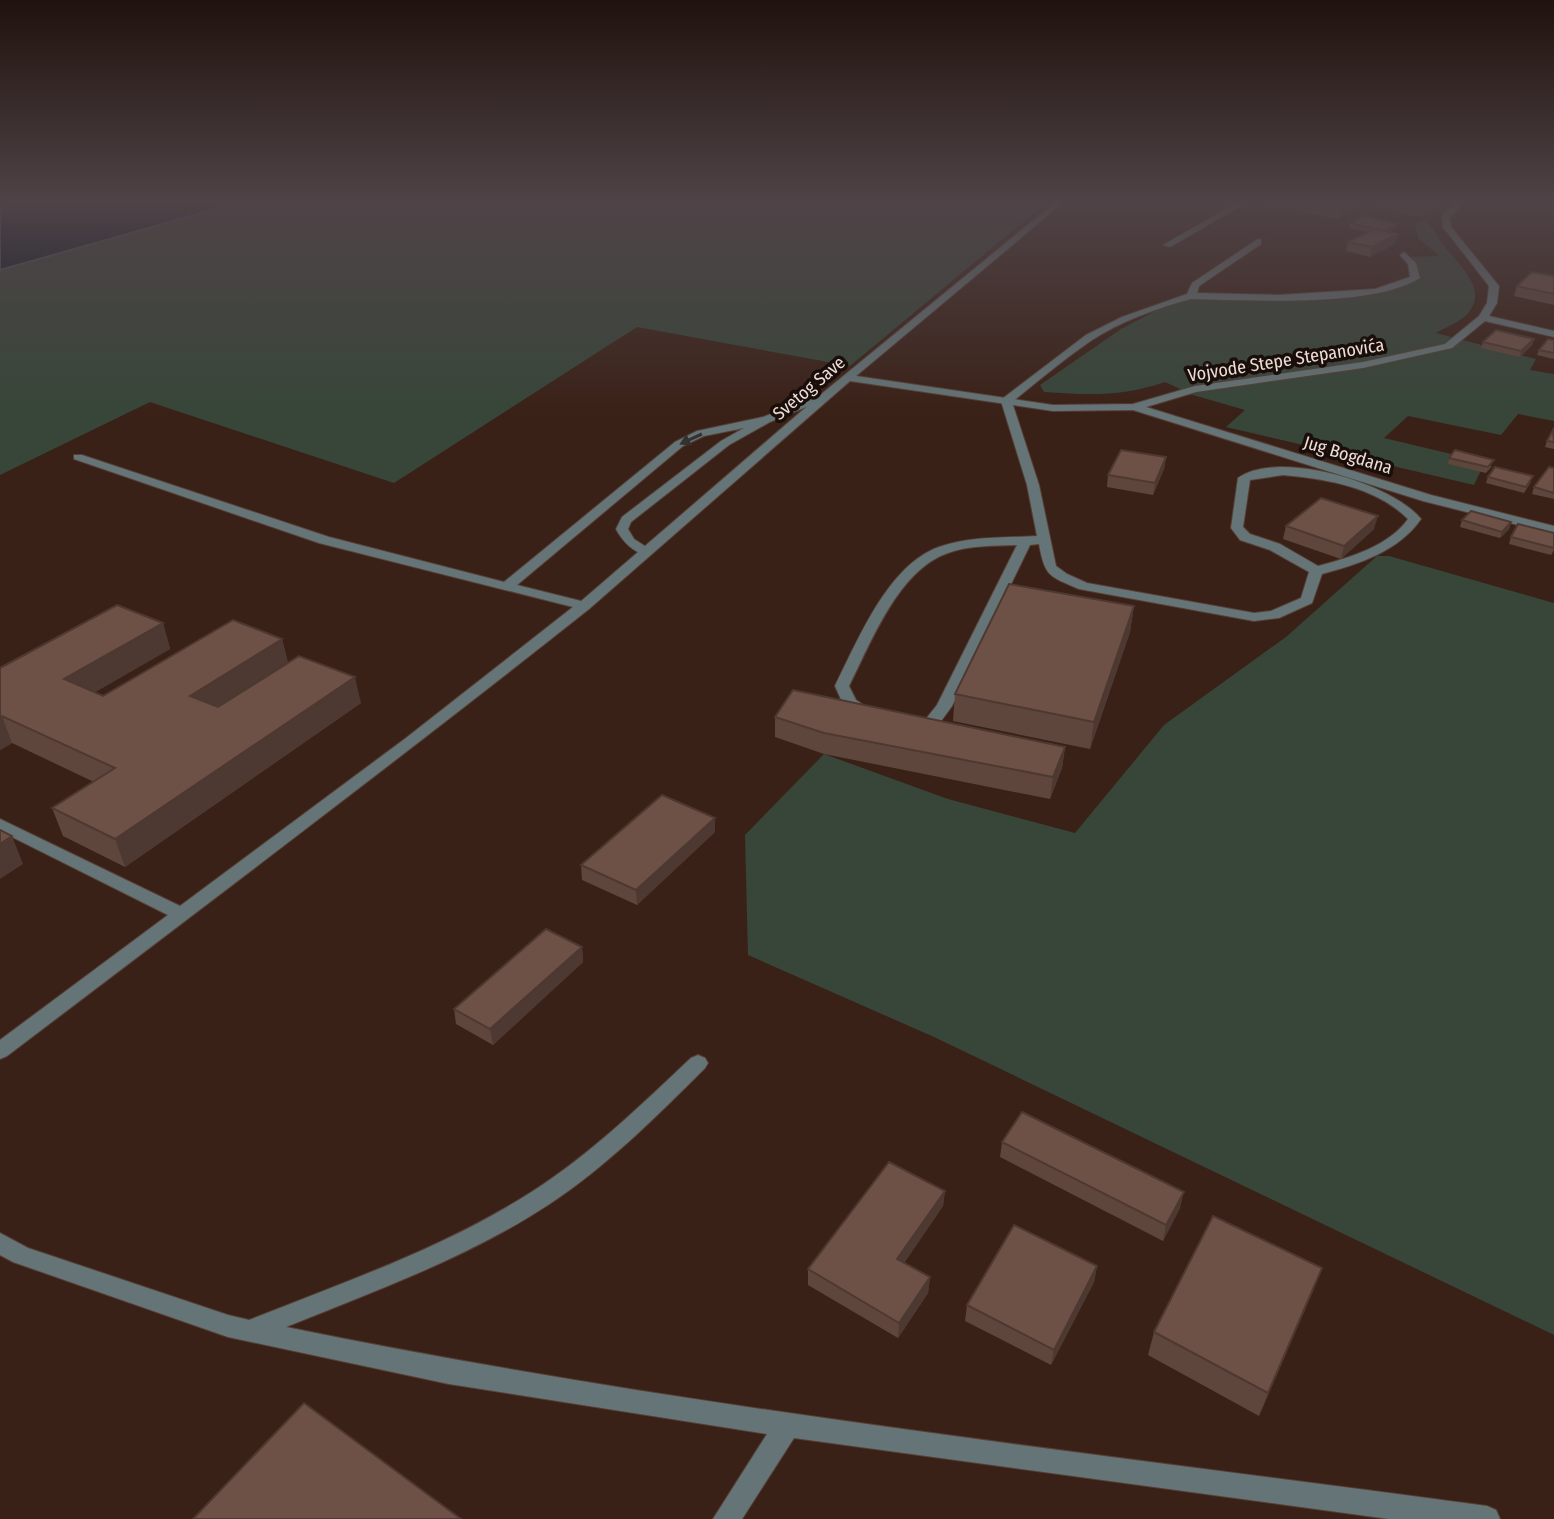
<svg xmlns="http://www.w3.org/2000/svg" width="1554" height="1519" viewBox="0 0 1554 1519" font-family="'Fira Sans Condensed',sans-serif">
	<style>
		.green { fill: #374639 }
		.water { fill: #071427; stroke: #4c505c; stroke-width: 2 }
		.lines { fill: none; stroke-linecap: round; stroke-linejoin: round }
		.service-casing { stroke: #573f36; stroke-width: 2 }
		.minor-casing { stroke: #573f36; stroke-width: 2 }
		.service { fill: #657577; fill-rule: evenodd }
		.minor { fill: #657577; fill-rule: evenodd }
		.wall { fill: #5f463c }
		.shaded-wall { fill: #4d3931 }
		.building { fill: #6e5146; stroke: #4d3931; stroke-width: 2 }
		.oneway { fill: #343230 }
		.labels { text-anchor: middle; stroke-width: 7; stroke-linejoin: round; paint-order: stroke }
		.far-street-label { font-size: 18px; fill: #eeddd7; stroke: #190e0a }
	</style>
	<rect width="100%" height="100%" fill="#3a2117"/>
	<path class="green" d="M244 201H1048L850 366 637 327 394 483 150 402 0 475V270Z
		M1426 219C1432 228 1438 238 1444 246 1458 264 1488 288 1469 312 1461 322 1446 327 1436 333L1536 359 1530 370 1554 374V421L1518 414 1501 435 1408 416 1384 438 1485 462 1474 485 1226 427 1245 410 1193 395 1165 382C1121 397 1090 395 1044 392L1040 385 1121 329 1176 300 1191 296 1278 298 1376 292 1415 278 1406 257 1439 256 1418 238 1415 223Z
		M1377 556H1389L1554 603V1335L934 1037 748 955 745 835 824 754 948 799 1075 833 1164 725 1286 637Z"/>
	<path class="water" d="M0 201H244L0 270Z"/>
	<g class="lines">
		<g class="service-casing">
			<path id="service" d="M1240 201H1249L1170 247 1163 245Z
				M1258 239 1261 240V244L1199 286 1197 293 1278 295 1375 289 1410 277 1408 264 1400 255 1404 252 1416 263 1420 278C1373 308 1249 300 1191 299 1158 308 1121 321 1092 340 1064 359 1038 381 1012 402L1039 485 1056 566 1067 574 1087 583 1254 613 1271 611 1301 598 1309 572 1270 550 1240 540 1231 528 1238 478C1278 449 1392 483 1421 519 1399 551 1359 564 1322 574L1312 603 1279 618 1254 621 1079 589C1049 576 1045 577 1039 544L1030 545 952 706C938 725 937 732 912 726L909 723 917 718 925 720 937 705 1017 545C994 546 969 545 948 553 898 570 871 643 849 686L856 700 875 713 867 718 844 706 835 686C858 640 888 565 939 547 970 536 1005 538 1037 536L1027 485 1001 401 1002 399 1086 335 1122 317 1187 294 1192 283ZM1283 475C1327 479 1376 487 1408 519 1389 546 1349 558 1318 566L1280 544 1250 534 1243 527 1250 480Z
				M819 396 828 398 770 422 729 445 631 522 628 529 634 539 654 552 647 556C632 551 623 542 616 529L622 517 721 441 744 428 704 436 683 446 517 585 589 603 591 606 589 609C397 761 202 908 7 1056L0 1059V1040L168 915 0 831V819L180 906 406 738 573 607 319 543 74 459V455H82L329 537 504 582 675 442 697 431 763 417Z
				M698 1055 705 1058 708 1063 705 1068C656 1117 606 1167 548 1205 467 1258 375 1291 286 1327 682 1408 1086 1452 1487 1506L1496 1510 1500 1519H1389L794 1438 742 1519H713L767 1434 449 1384 228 1337 13 1262 0 1255V1233L28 1248 228 1315 249 1320C345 1282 446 1247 533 1191 591 1154 641 1105 691 1058Z"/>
		</g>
		<g class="minor-casing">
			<path id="minor" d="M1057 201H1065L856 376 1053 405 1133 404 1195 386 1363 362 1445 344 1479 316 1487 303 1489 286 1443 227 1442 215 1458 201H1466L1449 218 1451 227 1499 286 1497 303 1489 316 1554 331V337L1485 321 1452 348 1363 368 1196 392 1146 407 1431 495 1554 526V534L1423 501 1133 410 1053 411 850 381 589 609H579L577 606 579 603 819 396Z"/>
		</g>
		<use href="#service" class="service"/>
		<use href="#minor" class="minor"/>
	</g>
	<path class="wall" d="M1257 200H1369L1338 219 1257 203Z
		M1377 200H1443L1422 217 1375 208Z
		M1350 223 1397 224 1396 228 1389 232 1395 244 1370 257 1346 251 1348 242 1367 232 1349 228Z
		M1554 276V305L1514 296 1517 286Z
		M1534 339 1532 345 1520 357 1481 348 1483 342Z
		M1554 340V359L1537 355 1539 350Z
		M1554 430V449L1545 447 1547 441Z
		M1166 457 1164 469 1153 495 1107 487 1108 475Z
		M1449 458 1492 466 1486 473 1448 464Z
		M1554 468V499L1532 494 1534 487Z
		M1488 477 1531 482 1524 493 1486 483Z
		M1462 520 1511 522 1509 529 1500 538 1460 527Z
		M1286 526 1374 529 1341 559 1283 539Z
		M1554 533V550L1551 555 1509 544 1511 537Z
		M1134 606 1130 632 1090 749 953 721 955 694Z
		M163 623 170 649 95 692 103 696 282 639 288 663 361 703 125 867 63 836 52 808 94 782 12 743 0 750V668Z
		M775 717 1065 747 1062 768 1050 799 824 754 775 737Z
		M715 832 637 905 582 880 581 865Z
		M582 947 583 962 493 1045 456 1024 454 1009Z
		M1002 1142 1180 1208 1163 1241 1000 1157Z
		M945 1191 943 1206 904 1263 930 1277 928 1293 898 1338 808 1285V1269Z
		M1097 1266 1094 1282 1051 1365 965 1321 967 1305Z
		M1313 1291 1259 1416 1148 1355 1154 1332Z"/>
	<path class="shaded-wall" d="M1344 200H1369L1338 219 1342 201Z
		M1429 200H1443L1422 217 1425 204Z
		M1397 224 1396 228 1383 236 1384 231Z
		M1398 234 1395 244 1370 257 1372 247Z
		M1534 339 1532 345 1520 357 1521 351Z
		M1166 457 1164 469 1153 495 1155 483Z
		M1378 516 1374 529 1341 559 1344 546Z
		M1511 522 1509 529 1500 538 1502 532Z
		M1134 606 1130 632 1090 749 1094 722Z
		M163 623 170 649 73 705 64 679Z
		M282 639 288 665 198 722 190 696Z
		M355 677 361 703 125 867 115 839Z
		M2 716 12 743 0 750V717Z
		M1065 747 1062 768 1050 799 1053 777Z
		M715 818V832L637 905 636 890Z
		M12 836 23 864 0 879V844Z
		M582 947 583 962 493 1045 490 1029Z
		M945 1191 943 1206 896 1275 897 1259Z
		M1184 1192 1180 1208 1163 1241 1166 1225Z
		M1097 1266 1094 1282 1051 1365 1054 1350Z
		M1322 1268 1313 1291 1259 1416 1268 1393Z
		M930 1277 928 1293 898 1338 899 1323Z"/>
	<path class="building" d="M1409 200H1429L1425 204Z
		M1364 216 1397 224 1384 231 1350 223Z
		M1374 229 1398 234 1372 247 1348 242Z
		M1532 272 1554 276V294L1517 286Z
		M1496 330 1534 339 1521 351 1483 342Z
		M1548 339 1554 340V353L1539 350Z
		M1553 430 1554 442 1547 441Z
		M1121 450 1166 457 1155 483 1108 475Z
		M1455 450 1494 460 1488 467 1449 458Z
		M1495 467 1533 476 1526 487 1488 477Z
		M1549 467 1554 468V493L1534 487Z
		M1321 498 1378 516 1344 546 1286 526Z
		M1471 511 1511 522 1502 532 1462 520Z
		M1518 524 1554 533V548L1511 537Z
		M1009 584 1134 606 1094 722 955 694Z
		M117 605 163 623 64 679 103 696 233 620 282 639 190 696 218 707 299 656 355 677 115 839 52 808 115 768 2 716 0 717V668Z
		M793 690 1065 747 1053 777 824 733 775 717Z
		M662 795 715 818 636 890 581 865Z
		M0 830 12 836 0 844Z
		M546 929 582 947 490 1029 454 1009Z
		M1022 1112 1184 1192 1166 1225 1002 1142Z
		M889 1162 945 1191 897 1259 930 1277 899 1323 808 1269Z
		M1213 1216 1322 1268 1268 1393 1154 1332Z
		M1014 1225 1097 1266 1054 1350 967 1305Z
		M304 1403 461 1519H193Z"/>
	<defs><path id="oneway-solid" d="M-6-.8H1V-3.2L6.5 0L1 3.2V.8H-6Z" transform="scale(2)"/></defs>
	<use class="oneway" href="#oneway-solid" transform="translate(691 439) rotate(155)"/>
	<linearGradient id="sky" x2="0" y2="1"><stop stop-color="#20120d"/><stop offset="0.49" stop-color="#4f4347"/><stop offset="1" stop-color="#4f4347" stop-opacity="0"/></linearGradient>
	<rect width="1554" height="413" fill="url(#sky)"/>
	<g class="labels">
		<g class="far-street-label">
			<text transform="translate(1286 360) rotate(-9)" y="6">Vojvode Stepe Stepanovića</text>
			<text transform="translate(809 388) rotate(-40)" y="6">Svetog Save</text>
			<text transform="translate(1348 455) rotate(17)" y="6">Jug Bogdana</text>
		</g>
	</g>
</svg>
